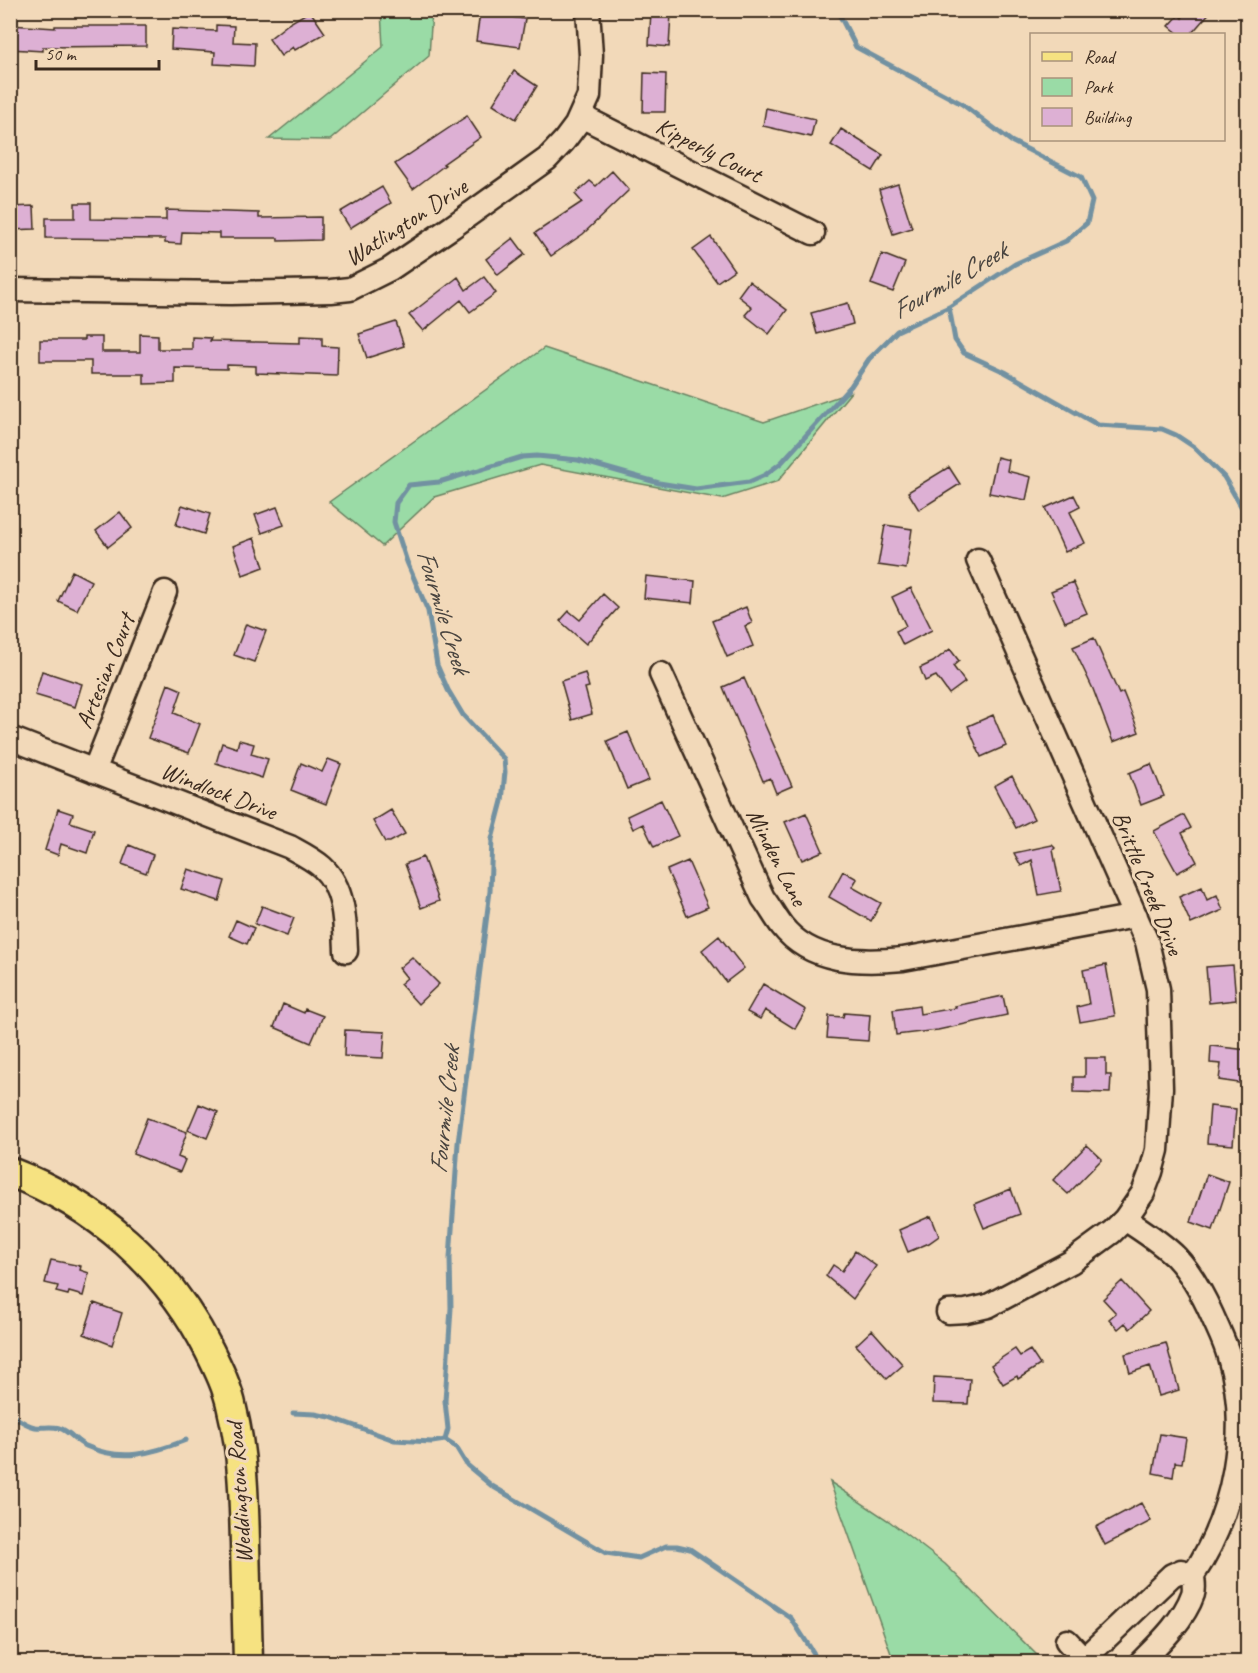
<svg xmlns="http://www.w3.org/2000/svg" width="1258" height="1673" viewBox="0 0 1258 1673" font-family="Caveat,sans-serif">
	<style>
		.green { fill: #9adba6; stroke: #6a8262; stroke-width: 1.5 }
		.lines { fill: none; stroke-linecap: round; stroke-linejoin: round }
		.stream { stroke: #7291a1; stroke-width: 5 }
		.building { fill: #ddb0d4; stroke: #3b2a1e; stroke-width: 1.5 }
		.minor-casing { stroke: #3b2a1e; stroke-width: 27 }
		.major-casing { stroke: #3b2a1e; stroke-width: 33 }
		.minor { stroke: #f2d9b9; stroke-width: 22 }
		.major { stroke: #f6e281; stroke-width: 28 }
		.labels { text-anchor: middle; stroke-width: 6; stroke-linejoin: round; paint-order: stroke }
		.street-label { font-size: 24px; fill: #3b2a1e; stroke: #f2d9b9 }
		.water-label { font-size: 26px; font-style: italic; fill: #49443f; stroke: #f2d9b9 }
	</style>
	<rect width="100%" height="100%" fill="#f2d9b9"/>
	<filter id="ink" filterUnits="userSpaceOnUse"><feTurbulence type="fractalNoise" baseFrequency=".0167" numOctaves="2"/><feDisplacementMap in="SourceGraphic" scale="12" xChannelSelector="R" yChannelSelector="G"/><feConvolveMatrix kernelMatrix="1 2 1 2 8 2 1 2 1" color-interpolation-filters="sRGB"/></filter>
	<g filter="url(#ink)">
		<path class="green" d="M381 11H432L429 56 330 140 269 139 383 47Z
			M544 348 764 422 851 392 778 481 722 499 540 465 434 497 382 546 329 502Z
			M830 1482 889 1521 945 1564 1044 1662H894Z"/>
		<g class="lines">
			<path class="stream" d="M949 307 955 340 964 353 1005 372 1098 425 1162 429 1176 435 1194 447 1224 477 1248 518
				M293 1413 315 1414 330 1417 394 1440 432 1442 445 1440
				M10 1414C18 1419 27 1426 35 1427 43 1428 52 1426 59 1428 70 1431 76 1442 86 1446 121 1462 151 1454 186 1440
				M445 1440 448 1429 445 1401 451 1308 450 1258 458 1143 490 891 492 839 502 801 505 772 504 759 463 715 448 690 437 665 428 611 407 562 394 522 396 503 409 485 439 482 522 457 537 456 578 460 659 483 696 489 749 482 765 475 781 463 851 386 869 359 897 331 949 307 1015 264 1066 241 1087 223 1092 201 1081 177 1011 141 962 104 856 47 837 10
				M445 1440 456 1447 467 1465 492 1486 606 1553 639 1558 666 1546H677L690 1549 791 1618 813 1652 817 1662"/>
		</g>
		<path class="building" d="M1188 10H1212L1191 34H1179L1169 26 1179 15 1182 18Z
			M310 11 325 33 295 50 293 47 281 56 269 39 288 24Z
			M651 12 671 13 669 47 649 45Z
			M480 13 525 19 520 47 476 41Z
			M10 25 55 28V26H146V46L43 47V51L10 49Z
			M216 25 234 26 233 42 255 43 254 66 214 64 215 52 171 49 172 29 216 31Z
			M514 71 537 86 516 119 493 104Z
			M644 73 666 74 665 112H643Z
			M766 108 815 119 811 137 763 126Z
			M467 116 481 137 443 164 445 165 413 189 395 164Z
			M841 129 883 155 873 171 831 145Z
			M612 171 629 190 583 234 551 256 535 233 582 202 575 194 590 181 596 186Z
			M898 184 912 228 893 234 879 190Z
			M382 187 391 203 350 228 340 212Z
			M75 203H91V219L166 220V210L259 213V218L321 217V240L278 241V238H219V233L182 232 181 244 165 243V239L46 238V218H75Z
			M34 206 35 229 10 230V207Z
			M711 237 734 270 717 282 693 250Z
			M513 238 525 254 498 275 486 259Z
			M882 254 905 263 893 292 871 284Z
			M458 277 466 290 484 277 496 293 470 312 461 300 423 331 409 315Z
			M749 281 787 310 769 334 745 315 752 307 738 296Z
			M848 303 853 324 817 334 811 313Z
			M396 322 404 346 367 358 359 334Z
			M140 334 158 335V349H192V337L211 338 210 341 300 343V336L322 337V346L338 347 337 376 256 373V366L227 365V369L175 368V383L144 384V374H91V361H40V340H84V337H102V352H140Z
			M997 457 1009 460 1007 471 1031 477 1026 500 989 493Z
			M949 467 960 484 919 510 908 492Z
			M1074 495 1080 507 1070 512 1085 543 1065 552 1045 508Z
			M182 505 210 514 204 534 176 525Z
			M277 507 284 525 262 533 255 515Z
			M120 512 132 528 108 547 96 531Z
			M885 525 912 529 906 569 878 565Z
			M254 538 264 567 243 575 233 546Z
			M72 571 91 581 77 610 58 601Z
			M646 576 695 581 693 603 644 598Z
			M1073 582 1087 613 1065 622 1051 591Z
			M911 588 932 630 903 645 896 631 906 626 892 597Z
			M603 594 618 608 586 644 560 621 569 611 580 620Z
			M746 607 752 623 745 626 753 646 727 657 712 621Z
			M246 624 266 631 254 662 234 655Z
			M1094 638 1119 694 1123 692 1139 732 1113 742 1093 689 1073 647Z
			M950 649 959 661 953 666 965 682 949 694 936 676 925 681 920 668 933 662Z
			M42 671 82 684 75 707 35 695Z
			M585 673 589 687 585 688 592 714 572 720 561 681Z
			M744 678 792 786 776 793 770 778 763 781 723 687Z
			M168 684 182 690 174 713 200 724 189 753 148 738Z
			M993 715 1006 746 981 757 968 726Z
			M628 732 649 780 627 789 607 741Z
			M239 740 254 744 251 754 268 759 262 778 216 763 222 743 237 748Z
			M328 759 341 764 326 804 291 790 301 763 322 772Z
			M1151 764 1164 796 1141 805 1129 773Z
			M1012 776 1034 819 1016 828 994 786Z
			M661 800 678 836 654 847 643 824 633 829 627 816Z
			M58 809 73 814 70 822 94 830 87 853 61 844 58 855 45 850Z
			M391 810 405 834 390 842H385L373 821Z
			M806 813 823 851 802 860 785 822Z
			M1184 815 1191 828 1182 833 1197 862 1177 873 1154 831Z
			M129 845 153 855 146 873 122 864Z
			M1052 845 1055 848 1053 850 1061 891 1039 895 1032 860 1021 866 1014 853Z
			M423 857 439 901 421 908 405 864Z
			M688 861 708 907 687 916 667 870Z
			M188 869 225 881 219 901 181 889Z
			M843 871 857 879 852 887 881 903 871 921 829 897Z
			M1202 887 1207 900 1217 895 1223 910 1191 924 1179 897Z
			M262 906 294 918 287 936 255 924Z
			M236 920 254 928 247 944 229 936Z
			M719 936 744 968 726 982 702 950Z
			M412 957 439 984 418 1004 400 984 407 978 399 968Z
			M1106 965 1115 1016 1080 1022 1077 1007 1089 1004 1083 970Z
			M1233 965 1236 1000 1209 1003 1206 967Z
			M763 984 806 1010 795 1029 765 1010 760 1019 747 1012Z
			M1003 996 1007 1015 938 1030 896 1035 893 1010 919 1006 920 1014 956 1008 955 1006Z
			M283 1004 304 1013 305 1009 323 1016 311 1043 274 1027Z
			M844 1013 870 1015 868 1041 827 1038 829 1016 843 1017Z
			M345 1030 385 1032 383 1058 344 1056Z
			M1211 1046 1248 1050 1245 1084 1219 1080 1221 1064 1210 1063Z
			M1085 1058H1106V1075H1111L1110 1093 1074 1092V1077H1085Z
			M199 1104 218 1112 207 1138 188 1130Z
			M1210 1106 1236 1109 1233 1145 1207 1143Z
			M147 1118 187 1132 178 1157 185 1160 180 1172 133 1154Z
			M1087 1145 1102 1159 1068 1194 1053 1180Z
			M1207 1174 1229 1182 1213 1230 1191 1222Z
			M1011 1189 1020 1214 984 1228 974 1204Z
			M931 1216 939 1236 929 1243 908 1252 899 1230Z
			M855 1251 876 1266 853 1299 826 1276 833 1265 842 1271Z
			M51 1260 81 1266 80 1270 89 1273 83 1296 69 1292 68 1295 56 1292 58 1286 45 1283Z
			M1122 1281 1149 1311 1130 1329 1125 1323 1118 1329 1109 1319 1116 1313 1103 1299Z
			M94 1303 122 1313 112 1345 84 1334Z
			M872 1330 903 1365 887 1379 856 1345Z
			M1166 1343 1179 1390 1159 1396 1150 1366 1130 1373 1125 1354Z
			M1015 1349 1020 1356 1030 1350 1040 1365 1018 1379 1017 1376 1003 1384 991 1365Z
			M934 1377 970 1379 968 1404 933 1403Z
			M1160 1434 1186 1438 1182 1463 1175 1462 1173 1477 1153 1473Z
			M1141 1503 1151 1521 1105 1545 1096 1527Z"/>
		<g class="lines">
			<g class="minor-casing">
				<path id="minor" d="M581 116 813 233
					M10 290 231 293 331 291 350 289 390 269 452 227 547 159 564 141 576 125 589 96 591 55 588 10
					M661 674 763 898C770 907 775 917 782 926 811 963 860 963 903 959L1136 916
					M10 738 290 847C301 853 313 859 322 867 345 888 345 923 346 951
					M94 771 165 592
					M1125 1219C1143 1231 1161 1242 1176 1257 1191 1273 1203 1295 1212 1315 1218 1329 1225 1342 1229 1357 1251 1428 1234 1514 1193 1575
					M948 1312 966 1311 988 1306 1071 1262 1112 1232 1125 1219 1143 1193 1151 1172 1157 1150 1161 1088 1158 989 1147 942 978 560
					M1067 1641 1087 1662
					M1084 1659 1172 1575 1181 1571 1193 1575C1193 1581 1195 1588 1193 1594 1184 1620 1160 1643 1141 1662"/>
			</g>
			<g class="major-casing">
				<path id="major" d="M10 1172C97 1205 167 1267 209 1350 218 1368 228 1388 232 1409 243 1453 244 1499 245 1544 246 1584 247 1623 248 1662"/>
			</g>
			<use href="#minor" class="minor"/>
			<use href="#major" class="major"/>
		</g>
	</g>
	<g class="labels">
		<g class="street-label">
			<text transform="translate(709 150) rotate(27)" y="8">Kipperly Court</text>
			<text transform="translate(406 222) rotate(-33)" y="8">Watlington Drive</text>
			<text transform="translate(105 671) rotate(-68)" y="8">Artesian Court</text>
			<text transform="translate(219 791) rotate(21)" y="8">Windlock Drive</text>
			<text transform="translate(777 857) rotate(63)" y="8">Minden Lane</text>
			<text transform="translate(1148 883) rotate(68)" y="8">Brittle Creek Drive</text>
			<text transform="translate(239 1493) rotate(-94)" y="8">Weddington Road</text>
		</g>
		<g class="water-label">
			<text transform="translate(949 280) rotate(-30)" y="9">Fourmile Creek</text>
			<text transform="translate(444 611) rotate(73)" y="9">Fourmile Creek</text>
			<text transform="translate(444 1110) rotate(-84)" y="9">Fourmile Creek</text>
		</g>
	</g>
	<rect width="1258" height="1673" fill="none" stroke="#f2d9b9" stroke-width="36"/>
	<rect x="18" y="18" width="1222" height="1637" fill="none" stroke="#3b2a1e" stroke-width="2" filter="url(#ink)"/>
	<rect x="1030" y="33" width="195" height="108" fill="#f2d9b9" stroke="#a9937b" stroke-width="1.5"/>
	<rect x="1042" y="52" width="30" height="9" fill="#f6e281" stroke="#a9937b" stroke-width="1.5"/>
	<text x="1084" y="63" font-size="18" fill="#3b2a1e">Road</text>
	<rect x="1042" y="78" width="30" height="18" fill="#9adba6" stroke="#a9937b" stroke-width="1.5"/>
	<text x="1084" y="93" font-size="18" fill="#3b2a1e">Park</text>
	<rect x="1042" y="108" width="30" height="18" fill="#ddb0d4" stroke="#a9937b" stroke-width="1.5"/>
	<text x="1084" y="123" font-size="18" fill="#3b2a1e">Building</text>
	<path d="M36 60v9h123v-9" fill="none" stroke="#3b2a1e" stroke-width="3"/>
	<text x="45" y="60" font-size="18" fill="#3b2a1e" stroke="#f2d9b9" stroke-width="4.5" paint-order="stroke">50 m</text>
</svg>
